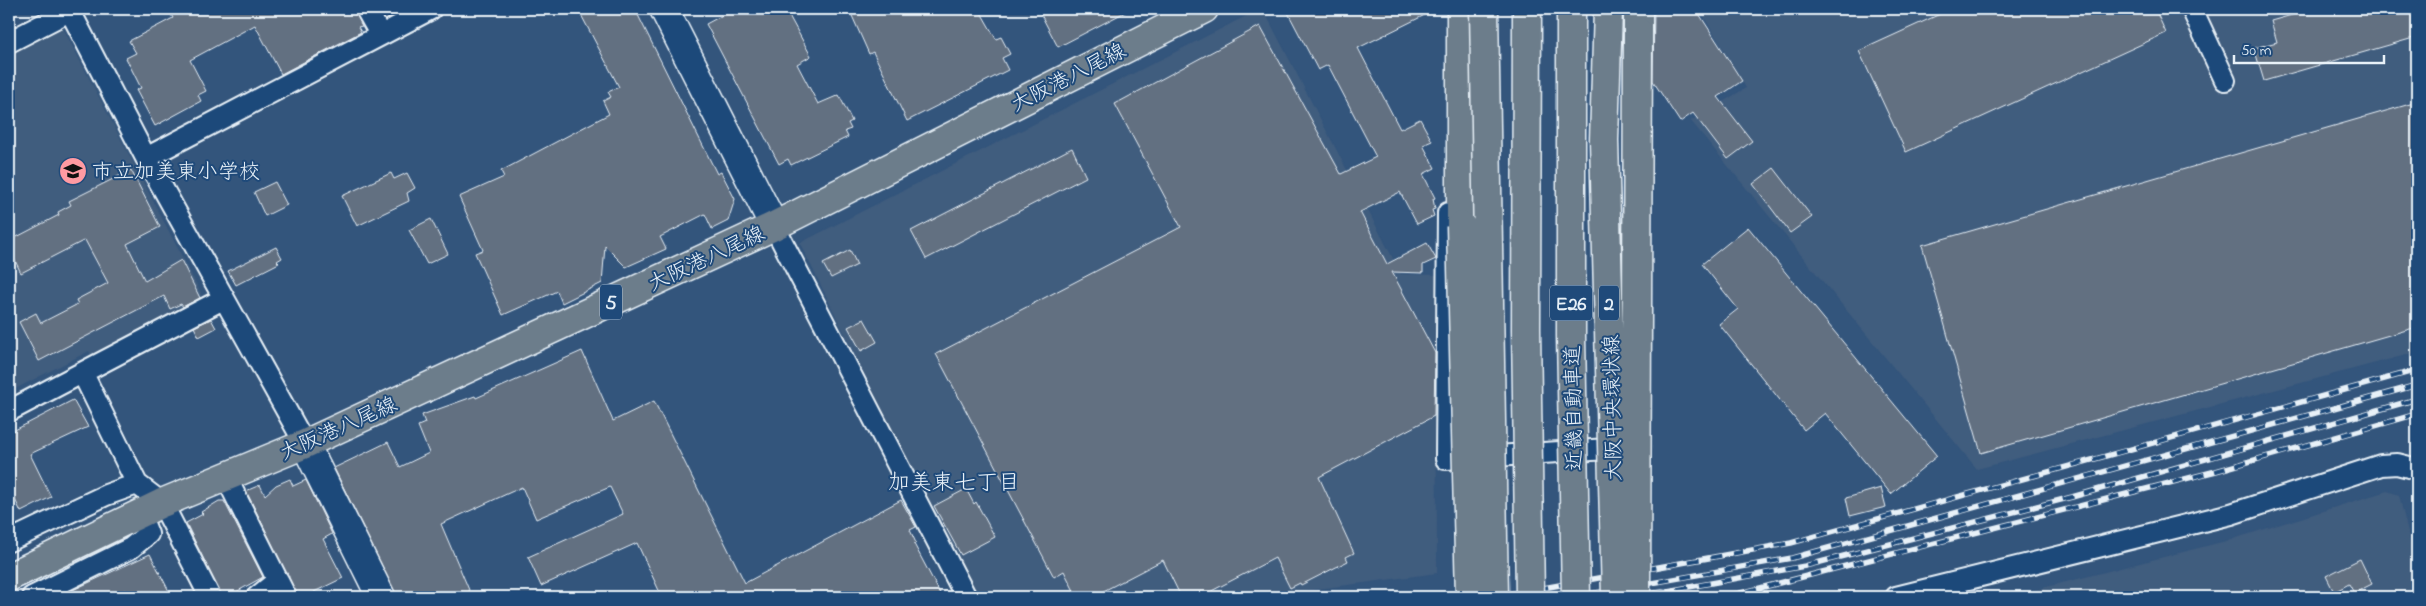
<svg xmlns="http://www.w3.org/2000/svg" width="2426" height="606" viewBox="0 0 2426 606" font-family="'Indie Flower','Klee One',sans-serif">
	<style>
		.built { fill: #415d7e }
		.building { fill: #626f81; stroke: #e8f1f8 }
		.lines { fill: none; stroke-linecap: round; stroke-linejoin: round }
		.street-casing { stroke: #e8f1f8; stroke-width: 24 }
		.secondary-casing { stroke: #e8f1f8; stroke-width: 31 }
		.primary-casing { stroke: #e8f1f8; stroke-width: 31 }
		.street { stroke: #1f4a7a; stroke-width: 20 }
		.secondary { stroke: #1f4a7a; stroke-width: 28 }
		.primary { stroke: #6c7d8b; stroke-width: 28 }
		.rail-casing { stroke: #e8f1f8; stroke-width: 5.5 }
		.rail { stroke: #1f4a7a; stroke-width: 4; stroke-dasharray: 11; stroke-linecap: butt }
		.primary-bridge-casing { stroke: #e8f1f8; stroke-width: 31; stroke-linecap: butt }
		.highway-bridge-casing { stroke: #e8f1f8; stroke-width: 31; stroke-linecap: butt }
		.primary-bridge { stroke: #6c7d8b; stroke-width: 28 }
		.highway-bridge { stroke: #6c7d8b; stroke-width: 28 }
		.labels { text-anchor: middle; stroke-width: 4; stroke-linejoin: round; paint-order: stroke }
		.shield { fill: #1f4a7a; stroke: #acbfd2; stroke-width: 1 }
		.shield-label { font-size: 20px; font-weight: bold; fill: #e8f1f8 }
		.street-label { font-size: 21px; fill: #e8f1f8; stroke: #1f4a7a }
		.poi-label { font-size: 21px; fill: #e8f1f8; stroke: #1f4a7a; text-anchor: start }
		.neighbourhood-label { font-size: 22px; fill: #e8f1f8; stroke: #1f4a7a }
	</style>
	<rect width="100%" height="100%" fill="#33557c"/>
	<filter id="ink" filterUnits="userSpaceOnUse"><feTurbulence type="fractalNoise" baseFrequency=".02" numOctaves="2"/><feDisplacementMap in="SourceGraphic" scale="10" xChannelSelector="R" yChannelSelector="G"/><feConvolveMatrix kernelMatrix="1 2 1 2 8 2 1 2 1" color-interpolation-filters="sRGB"/></filter>
	<g filter="url(#ink)">
		<path class="built" d="M1260 9H1263L1401 274 1436 275 1437 573 1258 597H974L800 243Z
			M1699 9H2417V352L1977 469 1691 121 1746 88Z
			M54 25 63 28 201 293 199 300 92 357 89 351 9 392V49Z
			M2387 491 2399 495 2417 571V597H2007L2230 540Z"/>
		<path class="building" d="M168 9H354L362 26 358 27 361 32 281 74 255 25 190 60 206 91 198 95 201 101 155 126 136 90 141 88 126 58 136 53 129 41 173 18Z
			M578 9H635L717 174 721 172 735 199 728 221 712 229 705 214 660 237 666 249 626 267 605 246 602 283 562 303 557 291 503 315 475 253 483 250 459 197 504 177 501 171 609 114 603 101 611 97 608 92 619 87Z
			M734 9H773L776 15 786 10 811 56 797 64 818 104 839 95 852 121 848 123 851 129 845 131 848 137 791 165 788 159 779 164 706 24Z
			M849 9H979L996 39 1001 37 1010 54 1002 58 1008 70 907 121 873 52 869 54Z
			M1038 9H1131L1058 47Z
			M1286 9H1437L1358 48 1400 129 1420 119 1432 141 1423 145 1435 168 1423 174 1435 198 1433 199 1435 209 1432 210 1434 216 1417 224 1400 192 1360 212 1387 264 1427 243 1436 259 1423 265V273L1392 272 1435 353 1434 416 1319 477 1354 553 1346 557 1348 561 1301 585 1300 583 1290 588 1275 558 1200 597H1181L1163 560 1092 597H1077L1064 571 1054 577 936 354 1181 227 1115 104 1260 26 1341 174 1376 157 1328 65 1318 70Z
			M1654 9H1696L1742 81 1718 97 1752 141 1728 159 1693 113 1680 122 1653 81Z
			M1951 9H2155L2166 33 1906 152 1859 51Z
			M2313 9H2417V37L2264 81 2254 48 2277 42 2271 21Z
			M2417 102V327L1981 453 1922 245Z
			M1072 148 1086 177 926 259 911 231Z
			M1774 168 1812 217 1790 233 1753 184Z
			M131 170 160 227 127 244 145 281 181 260 200 298 183 307 181 304 170 309 164 296 39 361 19 322 36 313 41 323 78 304 76 300 108 283 85 240 21 273 9 248V241L59 215 58 212 71 205 69 201Z
			M391 173 394 179 407 173 415 188 407 193 409 201 357 226 342 196Z
			M275 182 287 205 265 216 254 192Z
			M431 219 448 254 427 264 409 230Z
			M1748 227 1937 456 1891 494 1825 413 1804 430 1719 324 1738 309 1702 264Z
			M276 247 282 258 277 261 279 263 236 285 228 271Z
			M850 250 857 265 831 278 823 264Z
			M211 319 216 328 199 337 194 327Z
			M864 319 877 342 861 351 848 327Z
			M582 351 613 421 654 401 745 583 901 500 916 527 910 530 916 543 914 544 942 597H662L637 543 541 586 528 557 623 514 610 487 536 519 522 487 441 524 472 597H397L334 468 388 442 400 467 429 453 418 426 425 423 422 415 475 396 476 398Z
			M73 400 88 427 30 454 51 497 21 512 9 487V433Z
			M290 479 293 486 306 480 332 534 323 539 343 578 314 592 316 597H298L246 491 260 485 265 495 276 485Z
			M1881 488 1886 507 1850 516 1846 498Z
			M966 489 974 504 976 502 995 537 961 555 934 506Z
			M219 501H224L263 577 227 597H222L186 523 203 514 201 512Z
			M150 554 172 597H130L126 590 113 597H58Z
			M2360 559 2372 584 2354 593 2349 584 2334 592 2326 576Z"/>
		<g class="lines">
			<g class="street-casing">
				<path id="street" d="M69 9 146 158 305 444
					M366 9 380 34
					M2192 9 2225 80
					M9 42 73 9
					M146 158 431 9
					M1448 213 1446 459 1625 448
					M774 226 966 597
					M83 374 137 484 162 503 210 597
					M9 411 223 299
					M226 477 286 597
					M9 541 106 495 137 484
					M32 597 131 548 148 534 140 514
					M257 597 278 580
					M1896 597 2231 514 2381 465 2397 464 2417 469"/>
			</g>
			<g class="secondary-casing">
				<path id="secondary" d="M664 9 774 226
					M305 444 381 597"/>
			</g>
			<g class="primary-casing">
				<path id="primary" d="M1461 9V226
					M1638 32V9
					M9 577 162 503 305 444 774 226 1204 9"/>
			</g>
			<use href="#street" class="street"/>
			<use href="#secondary" class="secondary"/>
			<use href="#primary" class="primary"/>
			<g class="rail-casing">
				<path id="rail" d="M1494 597 1791 543 2417 370
					M1573 597 1792 558 2417 385
					M1634 597 1805 566 2072 497 2417 399
					M1725 597 2216 471 2417 414"/>
			</g>
			<use href="#rail" class="rail"/>
			<g class="primary-bridge-casing">
				<path id="primary-bridge" d="M1484 9 1494 597
					M1608 9 1604 140 1616 597
					M1461 226 1470 597
					M1636 597 1638 32"/>
			</g>
			<g class="highway-bridge-casing">
				<path id="highway-bridge" d="M1527 9 1526 329 1530 597
					M1571 9V336L1576 597"/>
			</g>
			<use href="#primary-bridge" class="primary-bridge"/>
			<use href="#highway-bridge" class="highway-bridge"/>
		</g>
	</g>
	<defs>
		<g id="school-disc" transform="scale(1.4375)"><circle r="9.5" fill="#ff9aa2" stroke="#1f4a7a"/><path d="M0-5L7-2L0 1L-7-2ZM-4 1L0 2.5L4 1V4Q0 6-4 4Z" fill="#111"/></g>
	</defs>
	<g fill-rule="evenodd">
		<use href="#school-disc" x="73" y="171"/>
	</g>
	<g class="labels">
		<g class="shield">
			<rect x="600" y="284.5" width="22" height="35" rx="4"/>
			<rect x="1550" y="285.5" width="42" height="35" rx="4"/>
			<rect x="1599" y="285.5" width="20" height="35" rx="4"/>
		</g>
		<g class="shield-label">
			<text x="611" y="309">5</text>
			<text x="1571" y="310">E26</text>
			<text x="1609" y="310">2</text>
		</g>
		<g class="street-label">
			<text transform="translate(1068 77) rotate(-27)" y="7">大阪港八尾線</text>
			<text transform="translate(706 258) rotate(-25)" y="7">大阪港八尾線</text>
			<text transform="translate(1573 408) rotate(-91)" y="7">近畿自動車道</text>
			<text transform="translate(1612 408) rotate(-91)" y="7">大阪中央環状線</text>
			<text transform="translate(338 428) rotate(-24)" y="7">大阪港八尾線</text>
		</g>
		<g class="poi-label">
			<text x="92" y="178">市立加美東小学校</text>
		</g>
		<g class="neighbourhood-label">
			<text x="954" y="489">加美東七丁目</text>
		</g>
	</g>
	<rect width="2426" height="606" fill="none" stroke="#1f4a7a" stroke-width="30"/>
	<rect x="15" y="15" width="2396" height="576" fill="none" stroke="#e8f1f8" stroke-width="2" filter="url(#ink)"/>
	<path d="M2234 55v8h150v-8" fill="none" stroke="#e8f1f8" stroke-width="2.5"/>
	<text x="2241" y="55" font-size="15" fill="#e8f1f8" stroke="#1f4a7a" stroke-width="4" paint-order="stroke">50 m</text>
</svg>
